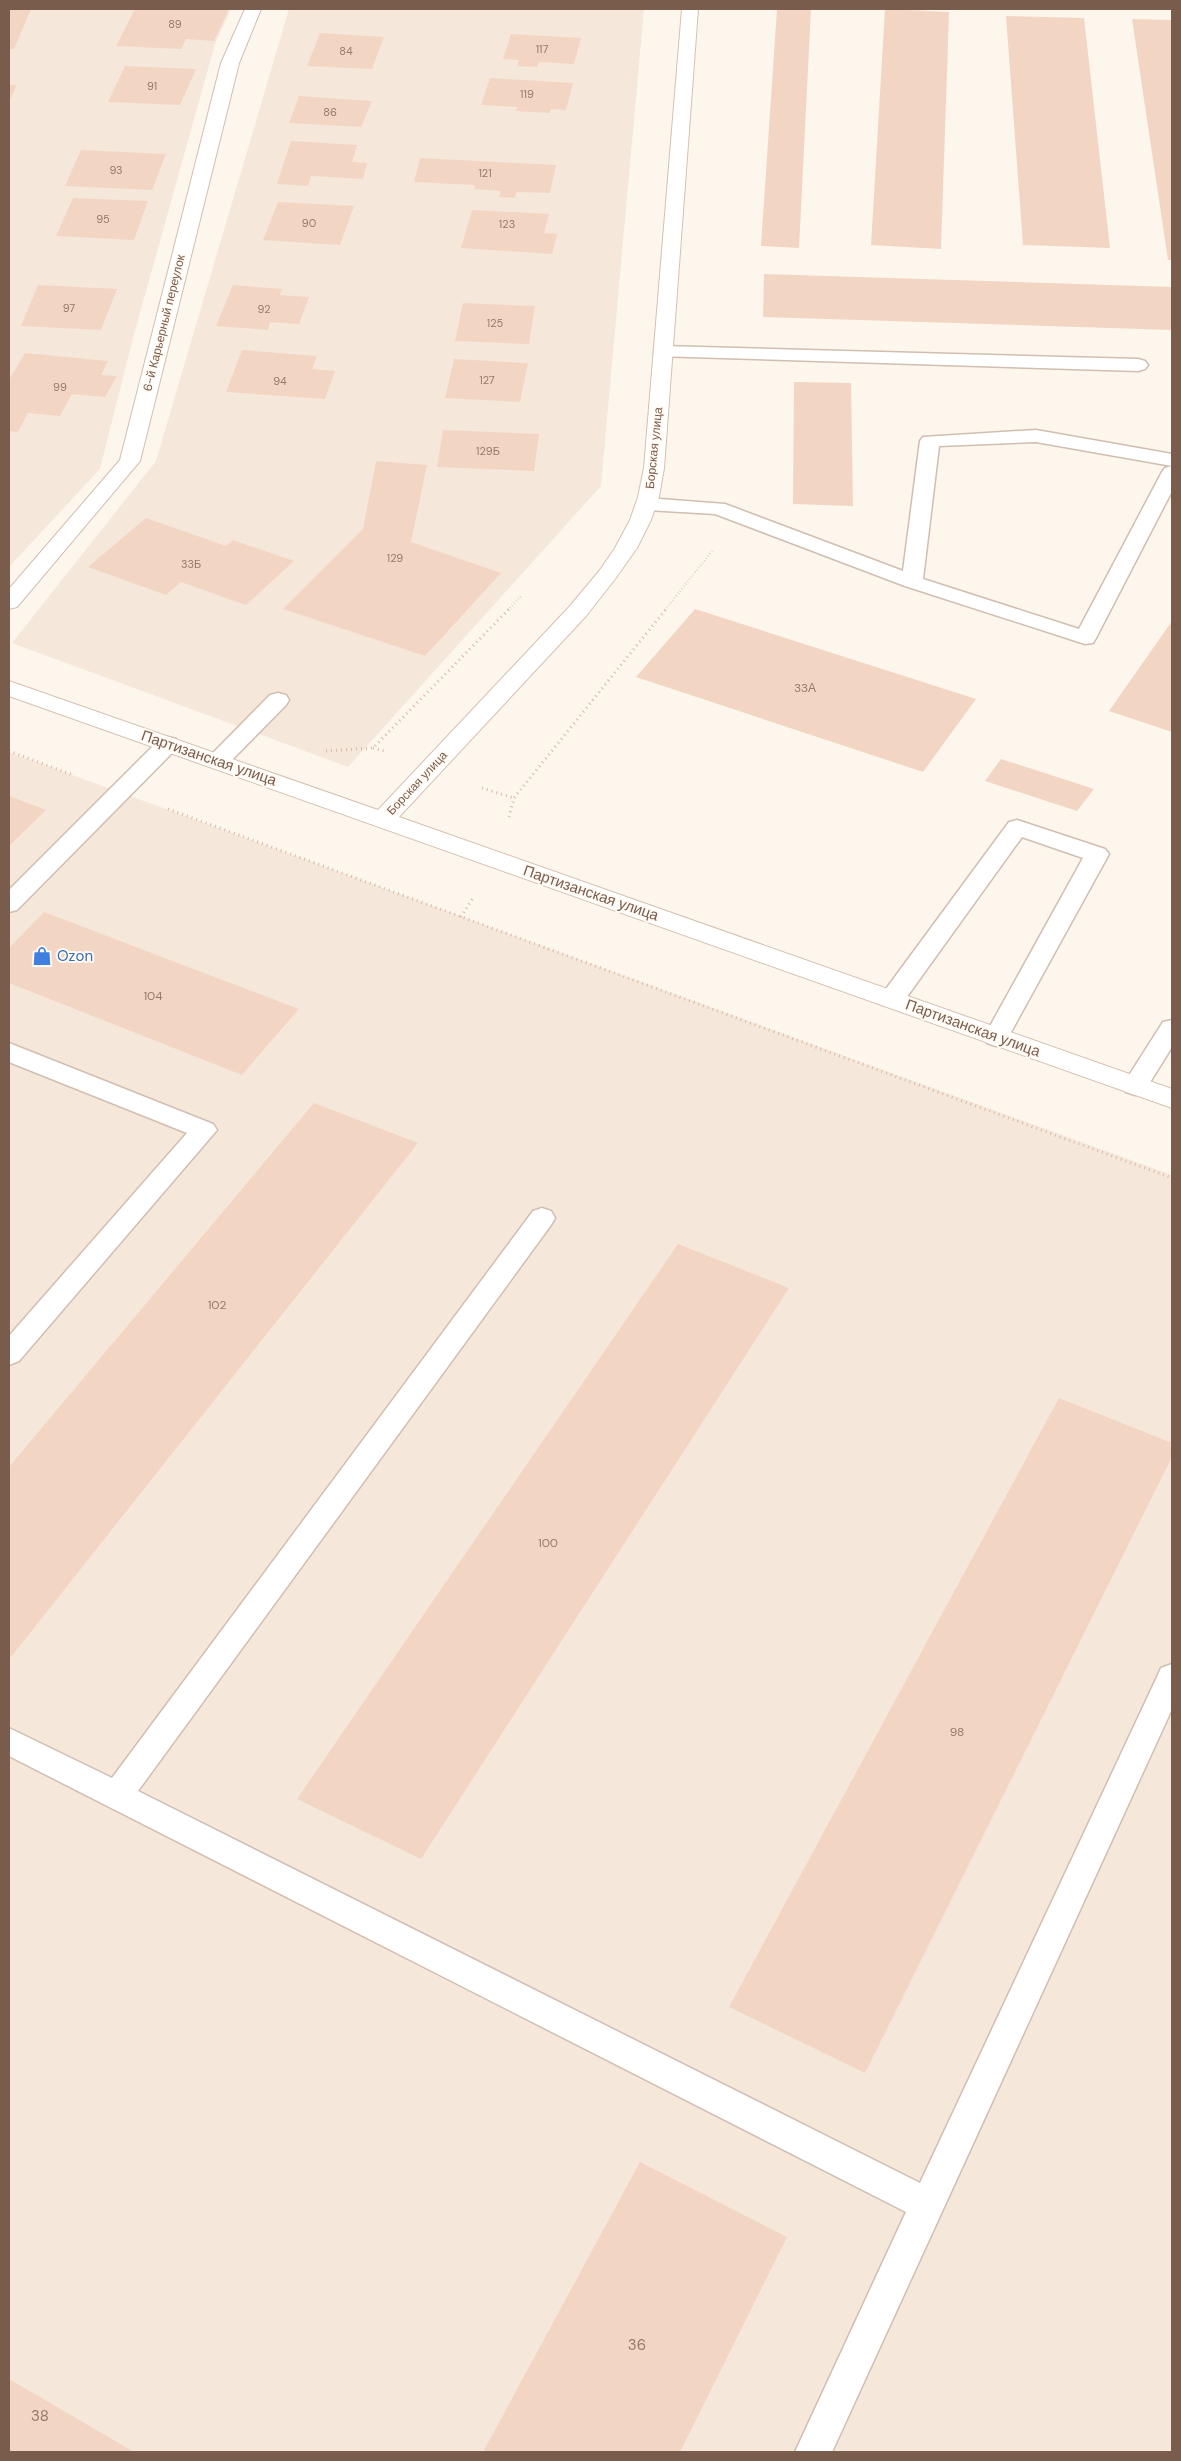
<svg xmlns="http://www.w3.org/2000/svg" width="1181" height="2461" viewBox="0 0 1181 2461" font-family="'DM Sans',sans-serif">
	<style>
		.residential { fill: #f5e8da }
		.building { fill: #f3d5c3 }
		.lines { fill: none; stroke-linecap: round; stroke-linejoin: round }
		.lane-casing { stroke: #d1beb0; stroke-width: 3 }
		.street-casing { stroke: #d1beb0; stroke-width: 2 }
		.secondary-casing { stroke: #d6c0b0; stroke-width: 2 }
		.path-far1 { stroke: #d9b8a5; stroke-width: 2.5; stroke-dasharray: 0.5 2.5; stroke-linecap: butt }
		.path { stroke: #d9b8a5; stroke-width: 3; stroke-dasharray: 1 4; stroke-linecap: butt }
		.lane { fill: #fff; fill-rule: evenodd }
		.street { fill: #fff; fill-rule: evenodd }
		.secondary { fill: #fff; fill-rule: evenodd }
		.labels { text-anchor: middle; stroke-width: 4; stroke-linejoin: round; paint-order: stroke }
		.far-number-label { font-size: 11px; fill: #987a6a }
		.far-street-label { font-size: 12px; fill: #7a5c4d; stroke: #fffaf3 }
		.number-label { font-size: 12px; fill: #987a6a }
		.street-label { font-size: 15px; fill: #7a5c4d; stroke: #fffaf3 }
		.shop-label { font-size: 15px; fill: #366cbe; stroke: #fffaf3; text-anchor: start }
		.near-number-label { font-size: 15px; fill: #987a6a }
	</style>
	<rect width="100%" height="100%" fill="#fdf6ec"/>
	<path class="residential" d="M9 9H231L215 44 133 338 100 469 9 567Z
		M289 9H644L601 486 348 767 12 643 156 461Z
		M9 752 1172 1175V2452H9Z"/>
	<path class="building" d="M9 9H31L14 49H9Z
		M135 9H229L214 41 186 39 181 49 116 46Z
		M777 9H811L799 248 761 246Z
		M885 9 949 12 941 249 871 245Z
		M1006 16 1084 18 1110 248 1023 245Z
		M1132 19 1172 20V260H1168Z
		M320 33 384 37 372 69 307 66Z
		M511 34 581 38 574 64 539 62 537 67 517 66 519 60 503 59Z
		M125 66 196 69 180 105 108 102Z
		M490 78 573 83 566 110 551 109 550 113 516 111 517 107 481 105Z
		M9 85H17L9 102Z
		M299 96 372 101 361 127 289 123Z
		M291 141 357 145 352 162 367 163 363 179 311 176 308 186 277 184Z
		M81 150 166 154 152 190 65 186Z
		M420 158 556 165 550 193 516 192 515 198 499 197 501 191 474 189 475 185 414 182Z
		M73 198 148 201 134 240 56 236Z
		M278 202 354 206 340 245 263 240Z
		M472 210 549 214 544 233 557 234 552 254 461 248Z
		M764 274 1172 287V330L763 317Z
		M38 285 117 289 101 330 21 326Z
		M233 285 282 289 280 295 309 297 299 324 270 322 268 330 216 326Z
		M463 303 535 306 529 344 455 341Z
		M242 350 317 356 312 369 335 371 325 399 226 392Z
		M25 353 108 361 101 375 117 376 105 397 72 394 60 416 28 413 18 432 9 431V380Z
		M454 359 528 363 520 402 445 398Z
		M794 382 851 383 853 506 793 504Z
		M443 430 539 434 534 471 437 467Z
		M376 461 427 465 411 542 501 573 425 656 283 609 363 529Z
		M146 518 226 546 233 540 294 561 246 605 181 582 166 595 88 567Z
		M695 609 976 699 923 772 636 677Z
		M1172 621V732L1109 711Z
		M1001 759 1094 789 1077 811 985 781Z
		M9 796 46 810 9 846Z
		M44 912 299 1009 242 1075 9 983V948Z
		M314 1103 418 1143 11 1657 9 1656V1467Z
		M678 1244 789 1288 421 1859 297 1799Z
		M1059 1398 1172 1443V1457L865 2073 729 2007Z
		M640 2162 787 2237 680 2452H483Z
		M9 2379 134 2452H9Z"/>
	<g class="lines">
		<g class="lane-casing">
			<path id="lane" d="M663 346 1138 359 1145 361 1148 365 1145 369 1138 371 656 356 654 352 656 348Z
				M1036 430 1172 454V466L1036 442 939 446 923 579 1079 629 1162 472 1165 468 1172 466V491L1096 638 1093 643 1085 644 905 586 715 514 647 510 640 508 637 504 640 500 647 498 725 504 903 571 920 441 923 437Z
				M278 693 286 695 289 700 286 705 226 766 218 768 210 766 207 761 210 756 270 695Z
				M168 737 176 739 179 744 176 749 17 910 9 912V890L160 739Z
				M1017 820 1105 849 1109 854 1005 1043 996 1046 987 1043 984 1037 1083 858 1022 837 901 1005 892 1007 883 1005 880 999 883 993 1009 822Z
				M1172 1020V1047L1144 1092 1135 1095 1126 1092 1122 1086 1126 1080 1163 1022Z
				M9 1043 213 1124 217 1130 19 1361 9 1365V1336L187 1133 9 1062Z
				M542 1208 551 1211 555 1218 551 1225 138 1791 920 2183 1157 1677 1161 1668 1172 1664V1709L832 2452H795L906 2212 9 1756V1728L112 1778 533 1211Z"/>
		</g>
		<g class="street-casing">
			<path id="street" d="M245 9H261L239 63 140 461 17 607 9 609V589L120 460 221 63Z"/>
		</g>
		<g class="secondary-casing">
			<path id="secondary" d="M682 9H698L664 468 659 497 651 520 637 548 615 579 586 616 399 817 1172 1089V1108L9 696V681L378 810 570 606 600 570 615 548 630 520 638 497 644 468Z"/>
		</g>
		<path class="path-far1" d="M508 610 521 596
			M665 610 712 551"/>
		<path class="path" d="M373 748 384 751
			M9 751 73 775
			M326 751 373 748 509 609
			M482 788 514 798
			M168 809 1172 1178
			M509 817 514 798 666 609
			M461 917 473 898"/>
		<use href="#lane" class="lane"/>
		<use href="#street" class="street"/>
		<use href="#secondary" class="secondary"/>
	</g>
	<defs>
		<g id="shop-bare" transform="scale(1.5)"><path d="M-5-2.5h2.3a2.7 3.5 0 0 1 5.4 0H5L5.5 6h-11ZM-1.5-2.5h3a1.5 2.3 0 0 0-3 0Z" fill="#3f7fe0" stroke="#fffaf3" stroke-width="2.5" paint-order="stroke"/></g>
	</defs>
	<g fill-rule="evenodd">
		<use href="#shop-bare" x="42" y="956"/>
	</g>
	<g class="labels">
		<g class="far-number-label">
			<text x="175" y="28">89</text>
			<text x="542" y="53">117</text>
			<text x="346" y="55">84</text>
			<text x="152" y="90">91</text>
			<text x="527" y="98">119</text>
			<text x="330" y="116">86</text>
			<text x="116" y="174">93</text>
			<text x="485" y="177">121</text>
			<text x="103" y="223">95</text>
			<text x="309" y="227">90</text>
			<text x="507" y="228">123</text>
			<text x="69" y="312">97</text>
			<text x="264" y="313">92</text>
			<text x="495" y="327">125</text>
			<text x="487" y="384">127</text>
			<text x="280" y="385">94</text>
			<text x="60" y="391">99</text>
			<text x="488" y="455">129Б</text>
			<text x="395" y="562">129</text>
			<text x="191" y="568">33Б</text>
		</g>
		<g class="far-street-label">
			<text transform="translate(164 323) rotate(-76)" y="4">6-й Карьерный переулок</text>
			<text transform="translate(654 448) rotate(-84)" y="4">Борская улица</text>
			<text transform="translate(417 783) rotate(-47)" y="4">Борская улица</text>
		</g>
		<g class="number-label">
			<text x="805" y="692">33А</text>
			<text x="153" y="1000">104</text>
			<text x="217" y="1309">102</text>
			<text x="548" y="1547">100</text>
			<text x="957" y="1736">98</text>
		</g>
		<g class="street-label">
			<text transform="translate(209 758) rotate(19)" y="5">Партизанская улица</text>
			<text transform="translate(591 893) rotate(19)" y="5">Партизанская улица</text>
			<text transform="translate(973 1028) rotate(20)" y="5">Партизанская улица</text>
		</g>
		<g class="shop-label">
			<text x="57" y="961">Ozon</text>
		</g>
		<g class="near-number-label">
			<text x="637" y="2350">36</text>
			<text x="40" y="2421">38</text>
		</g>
	</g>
	<rect width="1181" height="2461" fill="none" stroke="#7a5c4d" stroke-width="20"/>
</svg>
